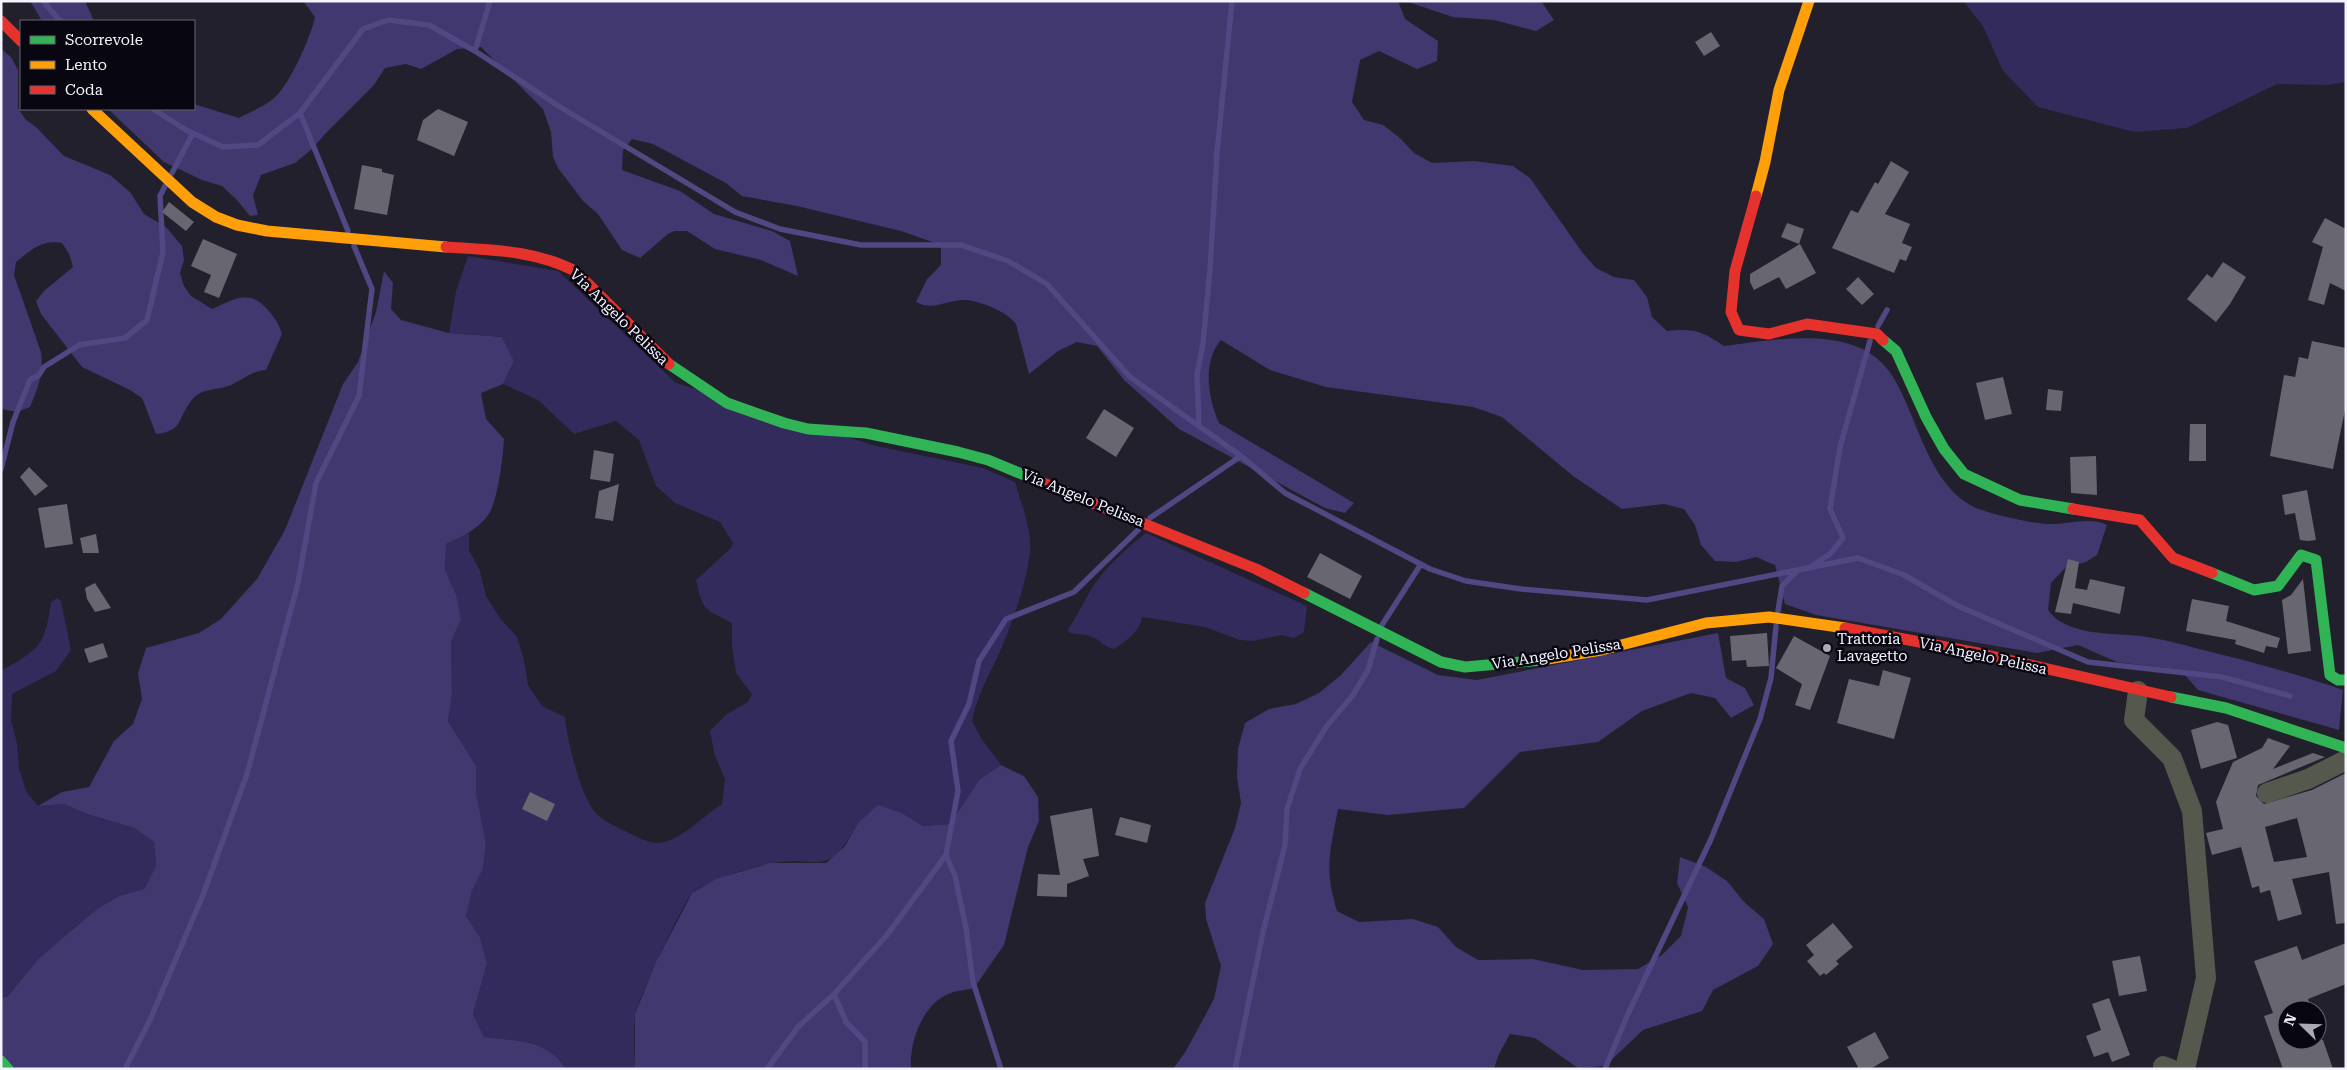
<svg xmlns="http://www.w3.org/2000/svg" width="2347" height="1070" viewBox="0 0 2347 1070" font-family="'Roboto Serif',serif">
	<style>
		.green { fill: #322b5b }
		.forest { fill: #40386f }
		.lines { fill: none; stroke-linecap: round; stroke-linejoin: round }
		.stream { stroke: #504882; stroke-width: 5.5 }
		.building { fill: #676671; fill-rule: evenodd }
		.street { stroke: #54584d; stroke-width: 20 }
		.fast { stroke: #30b455; stroke-width: 11 }
		.slow { stroke: #ff9f0a; stroke-width: 11 }
		.jam { stroke: #e5322d; stroke-width: 11 }
		.poi-dot { fill: #aaa9b4; stroke: #080711; stroke-width: 2 }
		.labels { text-anchor: middle; stroke-width: 5; stroke-linejoin: round; paint-order: stroke }
		.street-label { font-size: 15px; fill: #f4f3fe; stroke: #080711 }
		.poi-label { font-size: 15px; fill: #f4f3fe; stroke: #080711; text-anchor: start }
	</style>
	<rect width="100%" height="100%" fill="#21202c"/>
	<path class="green" d="M1963 1H2346V82L2328 85 2277 84 2187 128 2134 132 2038 107 2003 71 1983 26Z
		M468 256 558 271 676 383 876 446 983 468 1015 482C1021 503 1032 530 1030 552 1027 582 1010 630 997 658 987 679 977 697 972 721L981 738 1001 765 979 780 950 824 923 826 902 813 858 823C825 883 820 853 768 864 748 868 710 881 693 892 685 898 637 1002 635 1016 633 1033 635 1051 635 1069H566C547 1039 515 1041 484 1037L473 1014 487 963 480 937 466 916 472 891 483 869 486 843 476 792V766L448 721 452 695 451 642 461 619 445 570 446 544 469 533V550L480 571 486 596 500 618 517 637 524 660 528 685 542 706 565 717C567 740 580 794 595 812 604 822 619 828 631 834 638 838 653 844 660 843 683 839 703 816 722 804L725 779 715 756 710 731 727 714 748 702 752 694 736 673 732 647V623C704 608 703 612 696 580L731 548 733 543 720 522 675 503 656 486 639 440 616 421 574 434 538 400 503 384 514 361 502 337 449 333 456 291Z
		M1146 533 1307 606 1304 632 1294 638 1282 635 1252 641 1240 640 1205 627 1142 617C1141 630 1124 644 1113 649 1105 647 1100 640 1092 637 1085 633 1077 636 1069 632L1068 629C1079 614 1086 596 1096 582 1109 564 1128 547 1146 533Z
		M57 598 61 601 71 650 56 671 12 694 11 720 17 743 19 768 26 791 38 806 64 804 87 814 134 828 154 842 156 866 144 889 119 896 97 909 39 958 8 996 1 998V671C39 649 45 647 51 602Z"/>
	<path class="forest" d="M30 1H85L94 21H42Z
		M303 1H1398L1405 19 1438 41 1437 61 1417 69 1379 51 1360 60 1352 102 1364 120 1383 125 1400 138 1414 153 1432 163 1474 161 1513 166 1530 178 1582 252 1596 268 1614 277 1634 280 1647 297 1652 317 1667 331C1694 328 1702 331 1724 346 1774 340 1854 323 1889 371 1902 389 1911 415 1920 436 1931 462 1944 489 1970 505 1983 513 2031 523 2047 524 2067 525 2089 516 2107 525L2097 555 2086 562 2066 567 2051 583 2048 610C2066 636 2112 633 2140 636 2164 639 2188 646 2211 652 2256 663 2300 675 2343 690L2339 730 2198 690 2185 675 2164 668 2117 662 2078 645 2037 653 1816 615 1785 604 1775 565 1756 557 1736 562 1715 561 1701 545 1695 525 1684 509 1664 504 1622 509 1573 476 1502 417 1473 407 1326 387 1270 370 1221 340C1202 362 1208 398 1219 423L1354 503 1345 513 1325 508 1179 429 1124 380 1097 346 1077 342 1058 351 1029 374 1016 324C1008 312 977 299 962 300 945 301 933 311 916 302L927 279 941 265V245L901 231 797 206 742 196 726 183 653 144 632 139 623 150 622 170 680 191 714 214 772 231 790 241 798 276 761 260 715 249 687 231H674L668 234 640 258 622 250 598 214 583 201 558 168 553 157 551 132 543 109 481 47 457 49 421 69 406 64 385 68 374 85 325 134 312 149 295 163 261 175 253 195 258 215 250 216 237 200 222 186 202 180 164 162 108 109H194V104L239 118C250 112 263 107 273 99 288 88 311 37 315 17Z
		M1405 1H1541L1554 20 1536 31 1494 20 1453 17Z
		M1 49 11 57 18 70V108L25 119 36 127 64 156 110 175 130 192 144 214 166 227 182 246 184 260 180 273 184 286 191 296 212 309C235 299 249 288 268 310 275 318 279 324 282 334L266 370C251 371 244 379 231 385 218 391 202 387 192 400 177 418 184 431 156 434L142 398 130 390 82 367 41 314 36 301 44 291 73 267 69 254 62 243C42 239 31 250 16 262L14 275 41 352C44 373 38 388 30 407L17 412 1 409Z
		M384 271 393 283 391 309 401 320 449 333 502 337 514 361 503 384 481 393 486 419 504 439C503 456 498 502 488 515 478 529 462 537 446 544L445 570 456 595 461 619 451 642 452 695 448 721 476 766V792L486 843 483 869 472 891 466 916 480 937 487 963 473 1014 484 1037C515 1041 548 1039 566 1069H1V998L8 996 39 958 97 909 119 896 144 889 156 866 154 842 134 828 87 814 64 804 38 806 62 792 89 787 114 741 133 724 142 699 138 673 146 648 199 633 221 619 257 579 285 530 343 384 358 362 376 312Z
		M1718 633 1726 678 1745 688 1754 705 1731 718 1715 698 1691 693 1642 711 1598 742 1520 752 1464 808 1388 815 1338 809C1330 852 1324 868 1337 911L1359 922 1413 919 1438 927 1456 947 1478 960 1533 959 1583 970 1638 969 1662 955 1681 936 1688 907 1677 883 1680 857 1706 867 1727 881 1744 902 1764 919 1773 944 1758 966 1713 990 1702 1011 1643 1030 1605 1066 1578 1068 1535 1038 1510 1034 1498 1056 1494 1069H1173L1186 1051 1214 999 1221 966 1206 919 1205 903 1235 828 1241 803 1237 777 1238 749 1245 723 1269 709 1296 704 1319 693 1341 675 1371 642 1438 675 1477 680Z
		M1001 765 1024 776 1038 797 1039 821 1028 847 1004 945 974 988C967 990 958 990 951 993 923 1002 909 1042 911 1069H635V1014L656 962 692 893 716 879 770 863H826L845 846 858 823 878 805 902 813 923 826 950 824 979 780Z"/>
	<g class="lines">
		<path class="stream" d="M43 1 60 21
			M475 51 490 1
			M153 109 186 130 223 147 258 145 300 113 363 29 388 20 429 25 475 51 560 107 735 212 780 229 861 245H961L1008 261 1047 284 1130 377 1241 456 1285 493 1430 569 1466 581 1521 589 1647 600 1858 558 1904 575 1958 606 2088 662 2222 677 2290 696
			M300 113 348 231
			M172 173 193 133
			M1878 326 1887 310
			M1199 425 1197 375 1203 343 1210 270 1217 153 1232 1
			M1 469 13 422 30 380 39 375 44 367 79 345 125 338 147 320 163 252 160 196 165 186
			M1150 518 1241 456
			M1812 566 1830 554 1843 538 1830 509 1840 447 1870 341
			M1778 611 1782 586 1796 572
			M1382 625 1421 564
			M946 855 955 876 966 928 973 982 1001 1069
			M834 994 846 1022 865 1042V1069
			M125 1069 150 1020 203 895 247 774 298 583 316 483 359 396 372 289 354 246
			M767 1069 798 1027 834 994 887 935 946 855 958 791 951 741 969 704 979 661 1006 619 1074 592 1138 530
			M1235 1069 1263 932 1285 845 1287 809 1300 769 1326 727 1353 695 1368 670 1377 639
			M1605 1069 1627 1016 1711 839 1760 719 1771 678 1776 626"/>
	</g>
	<path class="building" d="M1711 32 1720 46 1704 56 1695 42Z
		M438 109 468 122 454 156 417 140 423 120Z
		M1891 161 1909 172 1885 214 1910 224 1902 243 1912 247 1906 261 1900 259 1894 273 1832 248 1851 210 1858 213 1875 182 1878 184Z
		M362 165 382 169V172L394 175 387 215 354 209Z
		M169 202 194 222 186 231 162 212Z
		M2325 218 2346 229V291L2330 283 2324 305 2308 300 2323 247 2312 242Z
		M1787 223 1804 229 1799 244 1781 237Z
		M203 239 237 254 219 298 204 292 211 275 191 266Z
		M1800 244 1816 273 1786 289 1779 277 1754 290 1750 282V274Z
		M2223 262 2246 277 2230 304 2216 322 2187 299 2207 274 2212 278Z
		M1858 277 1874 294 1862 305 1846 289Z
		M2312 341 2346 348V405L2333 469 2270 456 2284 375 2295 377 2299 357 2308 359Z
		M2003 377 2012 414 1985 420 1976 383Z
		M2048 389 2063 391 2061 411 2046 410Z
		M1104 409 1134 428 1116 457 1086 438Z
		M2190 424H2206V461H2189Z
		M594 450 614 454 610 482 590 479Z
		M2096 456 2097 495 2071 493 2070 457Z
		M29 467 48 486 35 496 20 477Z
		M619 484 613 521 595 518 599 491Z
		M2307 490 2316 540 2308 541 2300 540 2295 513 2285 515 2282 495Z
		M67 504 73 544 45 548 38 508Z
		M96 534 99 553H83L80 538Z
		M1320 553 1362 576 1350 599 1307 577Z
		M2068 559 2079 562 2075 588 2087 590 2090 579 2125 587 2120 614 2073 603 2071 614 2055 612Z
		M2303 579 2311 651 2288 654 2282 600 2291 595Z
		M95 583 111 608 95 612 87 599 85 588Z
		M2192 599 2229 606 2226 621 2280 638 2277 648 2266 646 2264 653 2235 644 2236 640 2186 631Z
		M1767 633 1769 666 1747 667 1746 660 1732 661 1730 636Z
		M1794 636 1830 656 1810 710 1795 705 1802 684 1776 668Z
		M103 643 108 657 89 663 84 649Z
		M1883 670 1911 678 1894 739 1837 723 1849 679 1879 686Z
		M2217 722 2228 725 2237 758 2201 769 2191 730Z
		M2268 738 2290 746 2273 769 2313 753 2325 757 2258 785 2256 796 2264 804 2312 790 2346 773V923L2336 924 2329 872 2292 879 2302 914 2278 921 2270 890 2260 893 2259 886 2252 888 2241 847 2212 855 2206 833 2223 829 2216 802 2233 762 2262 748ZM2297 818 2307 857 2274 862 2265 827Z
		M530 792 555 804 547 821 522 809Z
		M1092 808 1099 856 1083 859 1089 876 1067 884V897L1037 896 1038 874 1060 875 1050 816Z
		M1120 817 1151 825 1147 843 1115 835Z
		M1833 923 1853 947 1836 961 1839 964 1826 975 1824 973 1820 976 1807 961 1814 955 1806 945Z
		M2346 943V984L2308 999 2312 1010H2287V1040H2323L2333 1069H2283L2264 1016 2273 1013 2254 961 2297 946 2302 960Z
		M2140 956 2147 991 2119 996 2112 961Z
		M2109 998 2130 1055 2112 1062 2108 1052 2094 1057 2086 1036 2101 1030 2092 1004Z
		M1875 1032 1889 1058 1870 1069H1859L1847 1047Z"/>
	<g class="lines">
		<path class="street" d="M2138 691 2134 720 2172 758 2192 811 2206 978 2185 1069
			M2267 793 2308 779 2346 760
			M2163 1066 2171 1069"/>
		<path class="fast" d="M1883 340 1896 351 1926 417 1944 449 1964 474 2020 500 2073 509
			M669 364 727 403 784 423 808 429 866 433 958 452 988 460 1041 482
			M2212 573 2254 590 2278 586 2301 555 2316 560 2330 675 2338 680H2346
			M1304 593 1441 662 1465 667 1542 660
			M2171 697 2226 708 2346 748
			M1 1061 8 1069"/>
		<path class="slow" d="M92 109 192 202 216 217 237 225 267 231 446 247
			M1756 196 1765 162 1779 90 1809 1
			M1542 660 1602 650 1706 623 1769 617 1845 628"/>
		<path class="jam" d="M1 21 21 41
			M1756 196 1735 271 1731 312 1739 330 1769 334 1807 324 1877 334 1883 340
			M446 247C490 250 535 250 575 271L669 364
			M1041 482 1256 569 1304 593
			M2073 509 2140 520 2173 558 2212 573
			M1845 628 1978 653 2171 697"/>
	</g>
	<circle class="poi-dot" cx="1827" cy="648" r="5"/>
	<g class="labels">
		<g class="street-label">
			<text transform="translate(619 317) rotate(44)" y="5">Via Angelo Pelissa</text>
			<text transform="translate(1083 498) rotate(22)" y="5">Via Angelo Pelissa</text>
			<text transform="translate(1556 654) rotate(-9)" y="5">Via Angelo Pelissa</text>
			<text transform="translate(1983 656) rotate(12)" y="5">Via Angelo Pelissa</text>
		</g>
		<g class="poi-label">
			<text x="1837" y="644">Trattoria<tspan x="1837" dy="17">Lavagetto</tspan></text>
		</g>
	</g>
	<rect width="2347" height="1070" fill="none" stroke="#f4f3fe" stroke-width="5"/>
	<rect x="20" y="20" width="175" height="90" fill="#080711" stroke="#666570"/>
	<rect x="30" y="36" width="25" height="8" fill="#30b455" stroke="#666570"/>
	<text x="65" y="45" font-size="15" fill="#f4f3fe">Scorrevole</text>
	<rect x="30" y="61" width="25" height="8" fill="#ff9f0a" stroke="#666570"/>
	<text x="65" y="70" font-size="15" fill="#f4f3fe">Lento</text>
	<rect x="30" y="86" width="25" height="8" fill="#e5322d" stroke="#666570"/>
	<text x="65" y="95" font-size="15" fill="#f4f3fe">Coda</text>
	<g transform="translate(2302 1025) rotate(293)"><circle r="24" fill="#080711" stroke="#666570"/>
	<path d="M0-4L9 19L0 12L-9 19Z" fill="#aaa9b4"/>
	<text y="-8" font-size="14" font-weight="bold" text-anchor="middle" fill="#f4f3fe">N</text>
	</g>
</svg>
